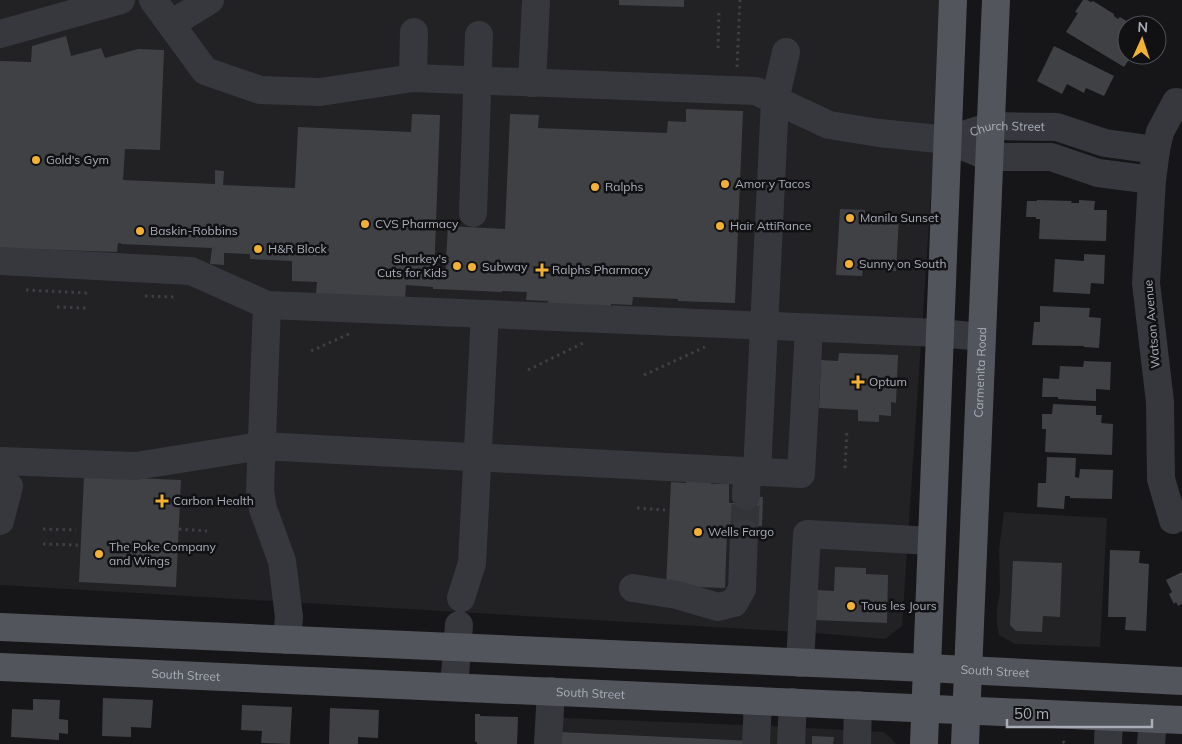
<svg xmlns="http://www.w3.org/2000/svg" width="1182" height="744" viewBox="0 0 1182 744" font-family="Mulish,sans-serif">
	<style>
		.built { fill: #222225 }
		.building { fill: #404145 }
		.lines { fill: none; stroke-linecap: round; stroke-linejoin: round }
		.minor-tunnel { stroke: #333438; stroke-width: 28; stroke-dasharray: 28 14; stroke-linecap: butt }
		.path { stroke: #3d3f44; stroke-width: 3; stroke-dasharray: 2.5 4; stroke-linecap: butt }
		.minor { stroke: #37383d; stroke-width: 28 }
		.major { stroke: #53555c; stroke-width: 28 }
		.poi-dot { fill: #f2b134; stroke: #111113; stroke-width: 2 }
		.labels { text-anchor: middle; stroke-width: 5; stroke-linejoin: round; paint-order: stroke }
		.street-label { font-size: 12px; fill: #a8adb8; stroke: #111113 }
		.poi-label { font-size: 12px; fill: #a8adb8; stroke: #111113; text-anchor: start }
	</style>
	<rect width="100%" height="100%" fill="#161618"/>
	<path class="built" d="M0 0H944L902 626 885 639 815 633 0 585Z
		M1004 512 1107 518 1100 647 1015 644 999 635 997 624V609L1000 592 999 550Z
		M540 717 769 726 883 732 891 738 896 744H538Z"/>
	<path class="building" d="M619 0H684V7L619 5Z
		M1083 0H1087L1091 2 1093 1 1114 14V16L1118 19 1120 17 1133 25H1127V55H1132L1124 67 1066 32 1078 13 1075 12Z
		M66 36 71 56 101 48 105 58 138 49 164 50 160 150 125 149 123 180 215 184V170L224 171 223 185 295 188 298 127 411 132 412 114 440 115 434 277H445L448 226 505 229 510 114 539 115 538 128 667 133 668 121 686 122V109L743 111 735 303 678 301V299L633 297 632 305 611 304V307L548 304V301L526 300 527 292 502 291V292L437 289H433V287L406 285 405 298 316 294 317 282 292 281V261L250 259V254L224 253V265L210 264 212 248 121 244V243H118L117 252 0 248V61L31 62 32 46Z
		M1054 46 1114 76 1104 96 1086 88 1084 93 1067 84 1062 94 1037 81Z
		M1037 200 1072 201 1071 203H1079V200L1095 201 1094 210H1107L1106 241 1039 239 1040 219H1036V217H1026L1027 201H1037Z
		M840 209 865 210V216L899 217 896 271 863 270 862 276 836 275Z
		M1084 254 1105 255 1104 284 1091 283 1090 294 1053 292 1055 259 1084 261Z
		M1040 306 1090 308 1089 317 1101 318 1099 348 1084 347V346L1032 345 1034 322H1040Z
		M839 353 898 355 896 403 891 402V416L879 415V422L858 421V410L819 408 821 360 838 361Z
		M1084 361 1111 362 1110 390 1096 389V401L1058 399V397H1042L1043 378 1059 379 1060 366 1083 367Z
		M1053 404 1096 406V415H1102L1101 423 1113 424 1112 455 1045 452 1046 429H1042V414H1052Z
		M1047 457 1076 458 1075 477 1079 478 1080 469 1113 470 1112 499 1070 498V496H1065L1064 509 1037 507 1038 483H1046Z
		M84 476 181 480 176 587 79 582Z
		M686 476 711 477V484H729V503H743V496L763 497 762 526H746L744 533 727 532 725 588 666 586 671 482 686 483Z
		M1110 550 1140 551 1139 563 1149 564 1146 631 1125 630 1126 617H1108Z
		M1013 561 1062 563 1060 617 1043 616 1042 632 1016 631 1010 625Z
		M835 567 866 568V574L888 575 887 623 814 620 815 590 834 591Z
		M1182 572V604L1178 606 1176 602 1174 604 1169 594 1172 592 1166 580Z
		M103 698 153 700 151 728 131 727V737L102 736Z
		M33 699 60 700 59 719 68 720V734L59 733V740L11 737 12 709 33 710Z
		M242 705 292 707 290 744 261 743 262 731 241 730Z
		M330 708 379 710 378 738 358 737V744H329Z
		M475 714H480V716L518 717 517 744H477V742H475Z
		M560 732 752 741 751 744H559Z
		M812 736 834 737 833 744H812Z"/>
	<g class="lines">
		<path class="minor-tunnel" d="M744 533 746 496"/>
		<path class="path" d="M718 48 719 10
			M737 67 740 0
			M214 256 215 244
			M219 260 220 252
			M26 290 87 293
			M145 296 176 297
			M57 307 86 308
			M311 351 351 333
			M528 370 583 343
			M644 375 705 347
			M845 468 847 429
			M637 508 665 510
			M43 529 76 530
			M179 529 207 531
			M43 544 80 545
			M1063 741 1065 744"/>
		<g class="minor">
			<path d="M153 0 205 71 260 90 320 92 413 78 756 91 829 125 879 133 948 140 989 157H1051L1098 173 1152 180"/>
			<path d="M171 24 210 0"/>
			<path d="M0 34 121 0"/>
			<path d="M413 78 414 32"/>
			<path d="M532 83 536 0"/>
			<path id="s1" d="M969 133 991 126 1057 127 1105 143 1156 150"/>
			<path d="M473 213 479 35"/>
			<path d="M0 261 191 271 267 305 940 333 982 337"/>
			<path d="M267 305 260 491 263 509 282 561 289 617 287 640"/>
			<path d="M0 461 136 466 261 446 801 474 809 328"/>
			<path d="M757 472 775 100 786 52"/>
			<path d="M0 476 9 486 0 521"/>
			<path d="M746 496 747 471"/>
			<path d="M1173 520 1161 479 1160 402 1146 283 1152 180 1156 150 1160 132 1176 102"/>
			<path d="M633 588 677 595 718 607 734 603 742 589 744 533"/>
			<path d="M461 598 472 563 485 314"/>
			<path d="M800 663 807 534 932 541"/>
			<path d="M454 687 459 625"/>
			<path d="M548 744 551 691"/>
			<path d="M756 744 758 701"/>
			<path d="M791 744 793 702"/>
			<path d="M857 744 858 705"/>
			<path d="M1108 744 1109 717"/>
			<path d="M1151 744 1153 719"/>
		</g>
		<g class="major">
			<path id="s2" d="M0 627 927 668 1182 681"/>
			<path id="s3" d="M0 667 1182 720"/>
			<path d="M924 744 953 0"/>
			<path id="s4" d="M965 744 996 0"/>
		</g>
	</g>
	<g class="poi-dot">
		<circle cx="36" cy="160" r="5"/>
		<circle cx="725" cy="184" r="5"/>
		<circle cx="595" cy="187" r="5"/>
		<circle cx="850" cy="218" r="5"/>
		<circle cx="365" cy="224" r="5"/>
		<circle cx="720" cy="226" r="5"/>
		<circle cx="140" cy="231" r="5"/>
		<circle cx="258" cy="249" r="5"/>
		<circle cx="849" cy="264" r="5"/>
		<circle cx="457" cy="266" r="5"/>
		<circle cx="472" cy="267" r="5"/>
		<path d="M539.5 262.5h5v5h5v5h-5v5h-5v-5h-5v-5h5z"/>
		<path d="M855.5 374.5h5v5h5v5h-5v5h-5v-5h-5v-5h5z"/>
		<path d="M159.5 493.5h5v5h5v5h-5v5h-5v-5h-5v-5h5z"/>
		<circle cx="698" cy="532" r="5"/>
		<circle cx="99" cy="554" r="5"/>
		<circle cx="851" cy="606" r="5"/>
	</g>
	<g class="labels">
		<g class="street-label">
			<text dy="4" stroke="none"><textPath href="#s1" startOffset="39">Church Street</textPath></text>
			<text transform="translate(1152 324) rotate(-95)" y="4">Watson Avenue</text>
			<text dy="4" stroke="none"><textPath href="#s4" startOffset="372">Carmenita Road</textPath></text>
			<text dy="4" stroke="none"><textPath href="#s2" startOffset="996">South Street</textPath></text>
			<text dy="4" stroke="none"><textPath href="#s3" startOffset="186">South Street</textPath></text>
			<text dy="4" stroke="none"><textPath href="#s3" startOffset="591">South Street</textPath></text>
		</g>
		<g class="poi-label">
			<text x="46" y="164">Gold's Gym</text>
			<text x="735" y="188">Amor y Tacos</text>
			<text x="605" y="191">Ralphs</text>
			<text x="860" y="222">Manila Sunset</text>
			<text x="375" y="228">CVS Pharmacy</text>
			<text x="730" y="230">Hair AttiRance</text>
			<text x="150" y="235">Baskin-Robbins</text>
			<text x="268" y="253">H&amp;R Block</text>
			<text x="447" y="263" text-anchor="end">Sharkey's<tspan x="447" dy="14">Cuts for Kids</tspan></text>
			<text x="859" y="268">Sunny on South</text>
			<text x="482" y="271">Subway</text>
			<text x="552" y="274">Ralphs Pharmacy</text>
			<text x="869" y="386">Optum</text>
			<text x="173" y="505">Carbon Health</text>
			<text x="708" y="536">Wells Fargo</text>
			<text x="109" y="551">The Poke Company<tspan x="109" dy="14">and Wings</tspan></text>
			<text x="861" y="610">Tous les Jours</text>
		</g>
	</g>
	<g transform="translate(1142 40) rotate(3)"><circle r="24" fill="#111113" stroke="#4d4f55"/>
	<path d="M0-4L9 19L0 12L-9 19Z" fill="#f2b134"/>
	<text y="-8" font-size="14" font-weight="bold" text-anchor="middle" fill="#a8adb8">N</text>
	</g>
	<path d="M1007 719v8h145v-8" fill="none" stroke="#a8adb8" stroke-width="2.5"/>
	<text x="1014" y="719" font-size="15" fill="#a8adb8" stroke="#111113" stroke-width="4" paint-order="stroke">50 m</text>
</svg>
